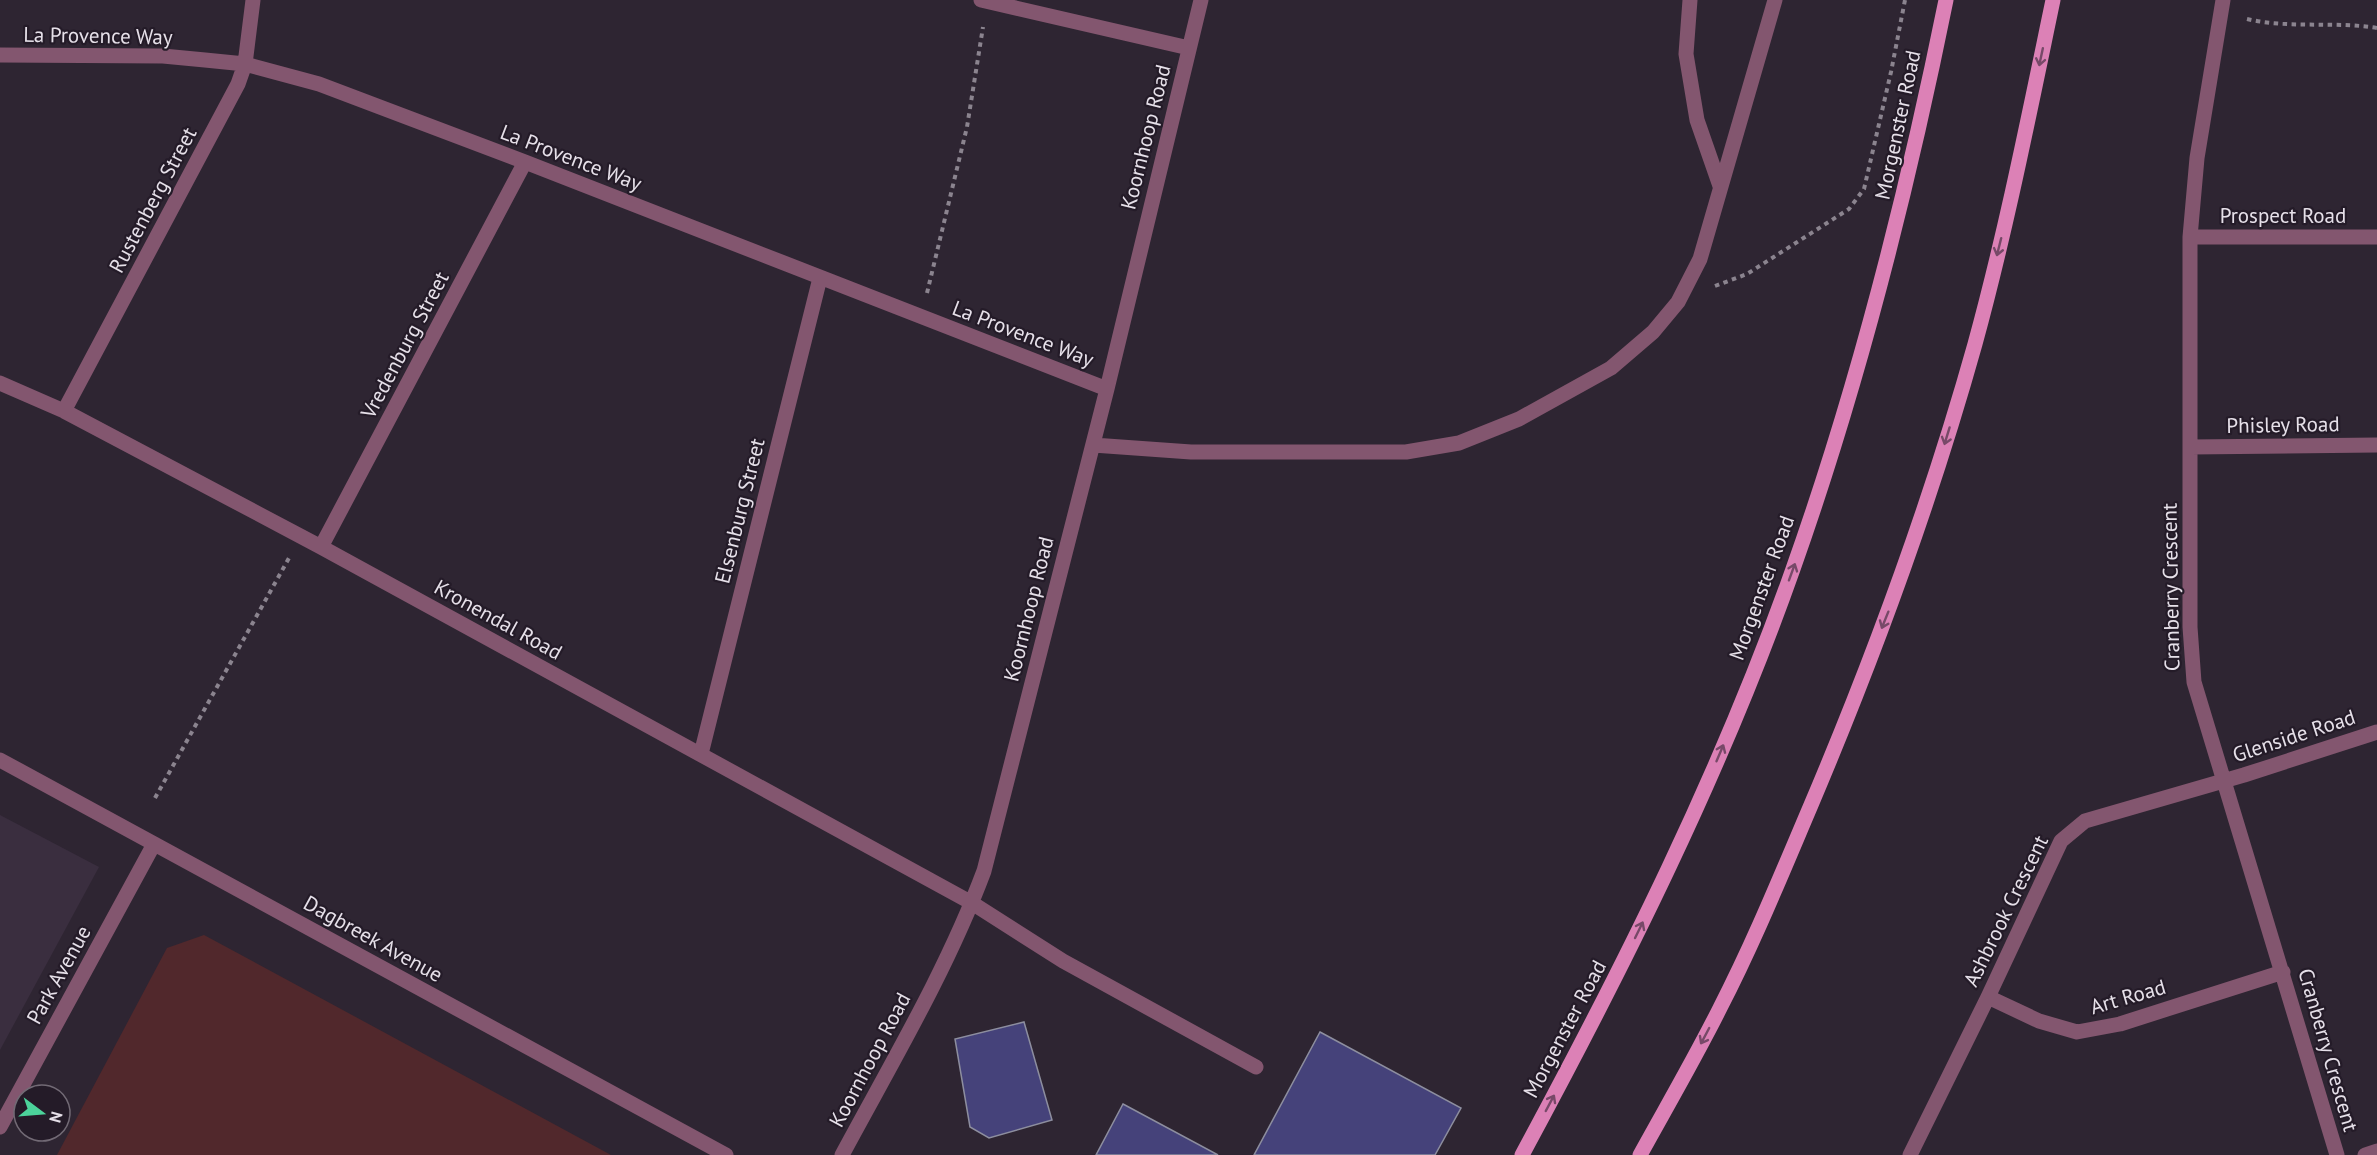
<svg xmlns="http://www.w3.org/2000/svg" width="2377" height="1155" viewBox="0 0 2377 1155" font-family="'PT Sans',sans-serif">
	<style>
		.built { fill: #3a2e3f }
		.green { fill: #51282c }
		.building { fill: #45427a; stroke: #8d8e9f; stroke-width: 1.5 }
		.lines { fill: none; stroke-linecap: round; stroke-linejoin: round }
		.path { stroke: #8b848f; stroke-width: 4; stroke-dasharray: 4.5 4.5; stroke-linecap: butt }
		.minor { stroke: #83566f; stroke-width: 15 }
		.major { stroke: #dc81b6; stroke-width: 15 }
		.oneway { stroke: #774968 }
		.labels { text-anchor: middle; stroke-width: 4.5; stroke-linejoin: round; paint-order: stroke }
		.street-label { font-size: 21px; fill: #e6e0e9; stroke: #241b28 }
	</style>
	<rect width="100%" height="100%" fill="#2e2532"/>
	<path class="built" d="M0 815 99 867 0 1050Z"/>
	<path class="green" d="M204 935 611 1155H57L167 948Z"/>
	<path class="building" d="M1024 1022 1052 1120 989 1138 970 1127 955 1039Z
		M1320 1032 1461 1108 1435 1155H1254Z
		M1123 1104 1218 1155H1096Z"/>
	<g class="lines">
		<path class="path" d="M2247 19C2289 29 2334 21 2377 28
			M1715 286 1747 274 1849 209 1864 189 1891 72 1905 0
			M927 293 967 127 983 27
			M155 798 289 558"/>
		<path class="minor" d="M981 0 1189 48
			M1690 0 1686 54 1697 120 1720 186
			M2223 0 2197 158 2190 237V627L2194 682 2337 1155
			M0 55 163 56 205 60 245 64 319 84 525 162 1107 389
			M2190 237H2377
			M0 383 64 411 321 547 972 903 1063 961 1256 1067
			M64 411 238 84 245 64 253 0
			M1093 445 1191 452H1406L1459 443 1519 419 1611 368 1653 332 1678 302 1700 259 1775 0
			M2190 447 2377 445
			M321 547 525 162
			M701 754 820 278
			M0 760 726 1155
			M1988 997 2039 1021 2077 1032 2120 1024 2283 972
			M0 1127 154 844
			M842 1155C892 1062 947 970 984 871L1107 389 1201 0
			M1910 1155 1988 997 2061 841 2085 821 2244 775 2377 732
			M2365 1155 2377 1151"/>
		<path class="major" d="M1522 1155C1624 966 1721 773 1793 569 1859 383 1907 193 1946 0
			M1640 1155C1667 1106 1695 1058 1720 1008 1754 942 1782 873 1811 805 1875 654 1931 501 1975 344 2006 231 2029 115 2053 0"/>
	</g>
	<defs><path id="oneway-shaft" d="M-6 0H5M1.5-3L5.5 0L1.5 3" fill="none" stroke-width="1.6" stroke-linecap="round" stroke-linejoin="round" transform="scale(1.5)"/></defs>
	<g class="oneway">
		<use href="#oneway-shaft" transform="translate(2041 57) rotate(102)"/>
		<use href="#oneway-shaft" transform="translate(1999 247) rotate(104)"/>
		<use href="#oneway-shaft" transform="translate(1947 436) rotate(107)"/>
		<use href="#oneway-shaft" transform="translate(1792 572) rotate(-70)"/>
		<use href="#oneway-shaft" transform="translate(1885 620) rotate(112)"/>
		<use href="#oneway-shaft" transform="translate(1720 753) rotate(-67)"/>
		<use href="#oneway-shaft" transform="translate(1639 930) rotate(-64)"/>
		<use href="#oneway-shaft" transform="translate(1705 1036) rotate(118)"/>
		<use href="#oneway-shaft" transform="translate(1550 1103) rotate(-62)"/>
	</g>
	<g class="labels">
		<g class="street-label">
			<text transform="translate(98 36) rotate(1)" y="7">La Provence Way</text>
			<text transform="translate(1898 125) rotate(-78)" y="7">Morgenster Road</text>
			<text transform="translate(1146 137) rotate(-76)" y="7">Koornhoop Road</text>
			<text transform="translate(571 158) rotate(21)" y="7">La Provence Way</text>
			<text transform="translate(153 200) rotate(-62)" y="7">Rustenberg Street</text>
			<text x="2283" y="223">Prospect Road</text>
			<text transform="translate(1023 334) rotate(21)" y="7">La Provence Way</text>
			<text transform="translate(405 345) rotate(-62)" y="7">Vredenburg Street</text>
			<text transform="translate(2283 425) rotate(-1)" y="7">Phisley Road</text>
			<text transform="translate(740 511) rotate(-76)" y="7">Elsenburg Street</text>
			<text transform="translate(2171 587) rotate(-91)" y="7">Cranberry Crescent</text>
			<text transform="translate(1762 588) rotate(-70)" y="7">Morgenster Road</text>
			<text transform="translate(1029 609) rotate(-76)" y="7">Koornhoop Road</text>
			<text transform="translate(498 620) rotate(29)" y="7">Kronendal Road</text>
			<text transform="translate(2294 736) rotate(-18)" y="7">Glenside Road</text>
			<text transform="translate(2006 911) rotate(-64)" y="7">Ashbrook Crescent</text>
			<text transform="translate(373 939) rotate(29)" y="7">Dagbreek Avenue</text>
			<text transform="translate(59 975) rotate(-61)" y="7">Park Avenue</text>
			<text transform="translate(2128 997) rotate(-16)" y="7">Art Road</text>
			<text transform="translate(1565 1029) rotate(-62)" y="7">Morgenster Road</text>
			<text transform="translate(2328 1050) rotate(74)" y="7">Cranberry Crescent</text>
			<text transform="translate(870 1060) rotate(-62)" y="7">Koornhoop Road</text>
		</g>
	</g>
	<g transform="translate(42 1113) rotate(106)"><circle r="28" fill="#241b28" stroke="#726a75" stroke-width="1.5"/>
	<path d="M0-4.5L10 22L0 15L-10 22Z" fill="#4cd39b"/>
	<text y="-9" font-size="16" font-weight="bold" text-anchor="middle" fill="#e6e0e9">N</text>
	</g>
</svg>
